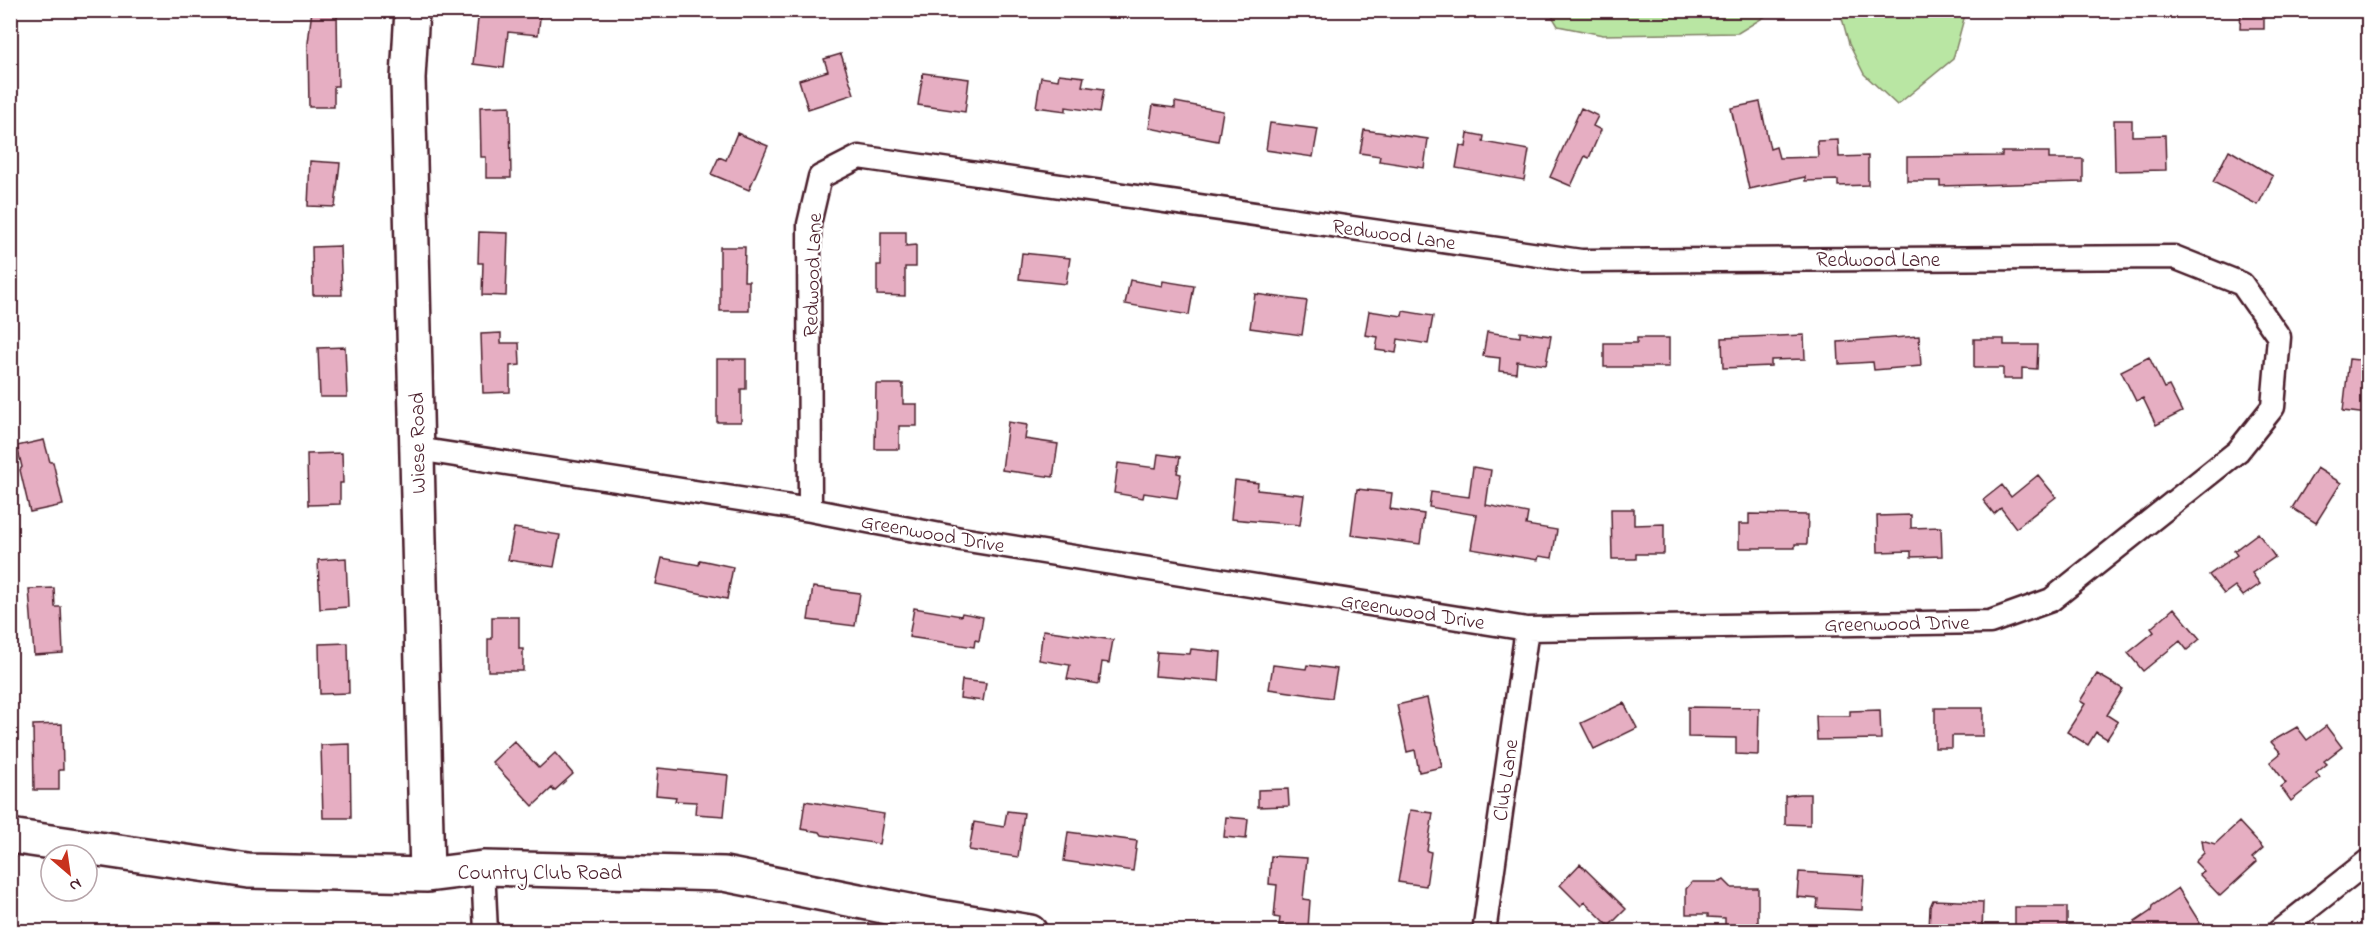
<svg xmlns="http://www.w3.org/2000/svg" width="2379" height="942" viewBox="0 0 2379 942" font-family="'Indie Flower',sans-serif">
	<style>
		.green { fill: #b9e6a3; stroke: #828267; stroke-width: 1.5 }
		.building { fill: #e6aec2; stroke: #4a1f2b; stroke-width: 1.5 }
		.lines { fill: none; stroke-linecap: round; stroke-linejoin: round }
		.street-casing { stroke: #4a1f2b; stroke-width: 27 }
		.secondary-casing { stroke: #4a1f2b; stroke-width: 38 }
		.street { stroke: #fff; stroke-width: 22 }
		.secondary { stroke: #fff; stroke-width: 33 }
		.labels { text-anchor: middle; stroke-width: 4.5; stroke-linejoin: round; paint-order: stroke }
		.street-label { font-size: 21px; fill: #4a1f2b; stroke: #fff }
	</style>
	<rect width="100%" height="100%" fill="#fff"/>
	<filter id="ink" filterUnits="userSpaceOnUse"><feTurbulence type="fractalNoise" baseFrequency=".0167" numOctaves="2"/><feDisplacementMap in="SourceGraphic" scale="12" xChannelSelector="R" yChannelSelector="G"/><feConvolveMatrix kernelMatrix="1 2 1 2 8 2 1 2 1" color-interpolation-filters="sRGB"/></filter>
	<g filter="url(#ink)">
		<path class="green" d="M1549 11H1774L1738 33 1603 35 1558 26Z
			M1840 11V10L1966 11 1953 59 1897 105 1864 74 1849 44Z"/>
		<path class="building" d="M312 10H337L338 86H334V107H309L308 43Z
			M479 10H541L538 35 508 32 504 68 473 64Z
			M2241 10H2264V29H2240Z
			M841 54 854 94 808 109 799 80 828 71 824 59Z
			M923 73 969 79 965 112 918 105Z
			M1059 74 1084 77 1082 86 1104 89 1100 112 1066 107V111L1036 107 1041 77 1058 80Z
			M1175 102 1223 111 1218 141 1149 128 1153 105 1175 108Z
			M1760 102 1770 149 1776 147 1779 158 1818 157 1817 141 1838 140 1839 157 1868 156V185L1838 186V180L1805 181V177L1749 189 1731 108Z
			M510 106 511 178H486V157H481L480 107Z
			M1581 108 1598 116 1593 126 1601 130 1589 158 1585 156 1571 186 1550 177Z
			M2114 120H2132V136L2165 135 2166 170 2115 171Z
			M1270 123 1318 129 1313 157 1266 150Z
			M1364 130 1428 139 1424 168 1379 161 1380 156 1360 153Z
			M737 133 768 146 749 190 711 174 719 157 726 160Z
			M1468 133 1484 136 1483 142 1529 150 1524 180 1456 168 1460 145 1466 147Z
			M2229 150 2273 176 2258 205 2213 182Z
			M2002 152H2049V159H2083V182L1940 186V181H1907V157L2002 156Z
			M310 161 340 163 335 207 308 206Z
			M479 232 508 233 506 296 482 295 483 263H478Z
			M881 232H906V246L916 245V267H905V296L877 295V265H881Z
			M340 246 342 295H313L312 247Z
			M720 247H745L744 281H749V311H720Z
			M1022 253 1070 258 1066 284 1019 279Z
			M1130 280 1162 286 1163 281 1194 286 1189 315 1125 304Z
			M1255 294 1307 301 1302 335 1250 328Z
			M1369 311 1402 316 1403 311 1433 316 1428 344 1398 339 1396 353 1376 350 1378 337 1365 335Z
			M1487 332 1520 337V332L1551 336 1546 365 1517 361 1516 373 1499 371 1500 358 1483 356Z
			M501 333V343H519L520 365 510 366V392L483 393 481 334Z
			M1804 335 1805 359 1771 360V366L1723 368 1722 338Z
			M1919 336 1921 366 1874 370 1873 362 1839 364 1838 342Z
			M1637 338H1669V367H1604V343H1637Z
			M1974 339H2004V345H2038L2037 369 2022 368V379H2003V368H1974Z
			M345 347 347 397H320L318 348Z
			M2149 357 2164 388 2169 386 2182 412 2156 425 2143 398 2136 401 2121 371Z
			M717 359H746V389H741V422H717Z
			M2349 359 2368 361V414L2343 411Z
			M876 384H903V404H917V426H899V449H875Z
			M1008 422 1027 425 1025 439 1058 444 1053 477 1002 470Z
			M44 440 50 462H53L63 505 30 512 20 470 22 467 17 446Z
			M342 453 343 483H340V504L308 505 307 454Z
			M1158 454 1180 457 1177 473 1181 474 1177 498 1144 493 1143 498 1114 493 1118 463 1156 468Z
			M1473 467 1491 470 1486 505 1528 513 1526 525 1557 530 1552 558 1539 556 1538 560 1471 549 1477 515 1429 507 1431 492 1469 497Z
			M2317 468 2341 483 2316 523 2292 508Z
			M2038 475 2056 497 2016 528 2001 508 1994 514 1983 500 2002 485 2011 497Z
			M1235 480 1258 483 1257 490 1304 495 1300 525 1231 519Z
			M1357 489 1392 493 1390 509 1424 514 1420 544 1351 535Z
			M1611 509H1634V525L1664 524V554H1636V559H1612Z
			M1749 514 1808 515 1807 544H1795V548H1739V524H1749Z
			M1911 515V528L1941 527 1942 556 1911 557V551L1878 552 1877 516Z
			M514 528 560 535 554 567 508 560Z
			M2258 533 2275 557 2252 573 2260 584 2243 596 2235 586 2224 594 2209 575 2237 555 2234 551Z
			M346 558 348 607 320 609 318 560Z
			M662 558 699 565 700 560 733 567 727 599 656 584Z
			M813 587 860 593 855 626 808 620Z
			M54 588 55 607H61L63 653 34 655 29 589Z
			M914 608 961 616 962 613 983 617 979 641 975 640 974 647 909 637Z
			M2174 608 2200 639 2187 650 2180 641 2143 671 2128 653 2154 632 2151 628Z
			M492 617H519V649H523V671H488V639H492Z
			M1043 630 1113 640 1109 663 1102 662 1099 684 1067 679 1070 665 1039 660Z
			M348 643 349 693 320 694 319 644Z
			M1191 649 1221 652 1219 681 1155 676 1157 652 1190 654Z
			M1273 665 1306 669 1307 665 1337 669 1332 698 1269 689Z
			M2097 674 2123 689 2107 715 2118 722 2107 739 2096 732 2088 745 2067 732 2085 704 2080 701Z
			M962 680 986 683 983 701 960 698Z
			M1427 698 1442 767 1419 772 1415 750 1407 752 1397 705Z
			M1624 703 1637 728 1594 749 1581 723Z
			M1688 707 1759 708 1758 755 1736 754V738L1688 737Z
			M1935 708H1983V736H1952V748H1935Z
			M1880 710 1881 739 1817 740 1816 716H1850V711Z
			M62 724 63 770H59V790H34L33 725Z
			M2326 726 2342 747 2324 761 2327 764 2316 773 2320 778 2291 801 2281 787 2286 783 2270 762 2281 753 2271 742 2297 727 2307 740Z
			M514 741 539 768 555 753 573 774 554 791 552 788 533 806 492 762Z
			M350 744 351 818H323L321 745Z
			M658 768 728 775 724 816 695 814 696 802 675 801 676 797 656 795Z
			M1288 789 1289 806 1258 807V790Z
			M1799 794H1810V825L1785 824V796Z
			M805 801 884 814 879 844 822 835 820 832 801 829Z
			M1410 810 1433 813 1427 851 1431 852 1426 886 1398 882Z
			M1007 811 1024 813 1018 857 969 850 974 822 1004 827Z
			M1226 817 1248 819 1246 839 1224 837Z
			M2239 822 2263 848 2252 858 2257 862 2220 896 2199 874 2204 871 2195 862 2204 853 2202 840 2215 844Z
			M1068 832 1137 841 1133 871 1064 861Z
			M1271 856 1307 858 1303 899 1310 900 1308 928 1279 925 1280 918 1274 917 1277 885 1269 884Z
			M1580 864 1626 909 1609 926 1585 902 1581 906 1560 885Z
			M1799 872 1864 876 1862 910 1817 908 1818 899 1797 897Z
			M1724 880 1732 888H1758V926H1725V918L1708 917V914H1686V889L1692 882H1720Z
			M2178 888 2200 923 2187 932H2120L2151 911 2152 906Z
			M1933 900 1983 902 1982 932H1929L1930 907Z
			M2015 907H2067V932H2015Z"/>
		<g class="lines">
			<g class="street-casing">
				<path id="street" d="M417 449 810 510 961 539 1527 629 1990 622 2051 600 2238 451 2273 407 2279 337 2242 284 2174 257 1581 261 859 157 820 177 809 224 810 510
					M483 868 486 932
					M1484 932 1527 629
					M2278 932 2368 861"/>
			</g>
			<g class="secondary-casing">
				<path id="secondary" d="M412 10 408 78 427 875
					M10 836 248 871 427 875 483 868 724 874 928 915 1030 932"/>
			</g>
			<use href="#street" class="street"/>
			<use href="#secondary" class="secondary"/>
		</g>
	</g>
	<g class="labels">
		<g class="street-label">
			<text transform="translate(1394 234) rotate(8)" y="7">Redwood Lane</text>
			<text x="1878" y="266">Redwood Lane</text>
			<text transform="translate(812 275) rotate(-88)" y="7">Redwood Lane</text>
			<text transform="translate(417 443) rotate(-91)" y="7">Wiese Road</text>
			<text transform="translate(933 533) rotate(10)" y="7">Greenwood Drive</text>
			<text transform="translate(1413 611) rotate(9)" y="7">Greenwood Drive</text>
			<text transform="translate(1897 623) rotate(-1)" y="7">Greenwood Drive</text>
			<text transform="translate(1505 780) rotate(-82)" y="7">Club Lane</text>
			<text x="540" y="879">Country Club Road</text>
		</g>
	</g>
	<rect width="2379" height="942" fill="none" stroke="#fff" stroke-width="36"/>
	<rect x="18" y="18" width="2343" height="906" fill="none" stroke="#4a1f2b" stroke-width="2" filter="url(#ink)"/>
	<g transform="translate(69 873) rotate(151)"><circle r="28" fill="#ffffff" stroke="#b7a5aa" stroke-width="1.5"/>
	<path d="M0-4.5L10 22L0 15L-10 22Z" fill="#c8321e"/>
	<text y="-9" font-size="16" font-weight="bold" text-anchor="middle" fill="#4a1f2b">N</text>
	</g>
</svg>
